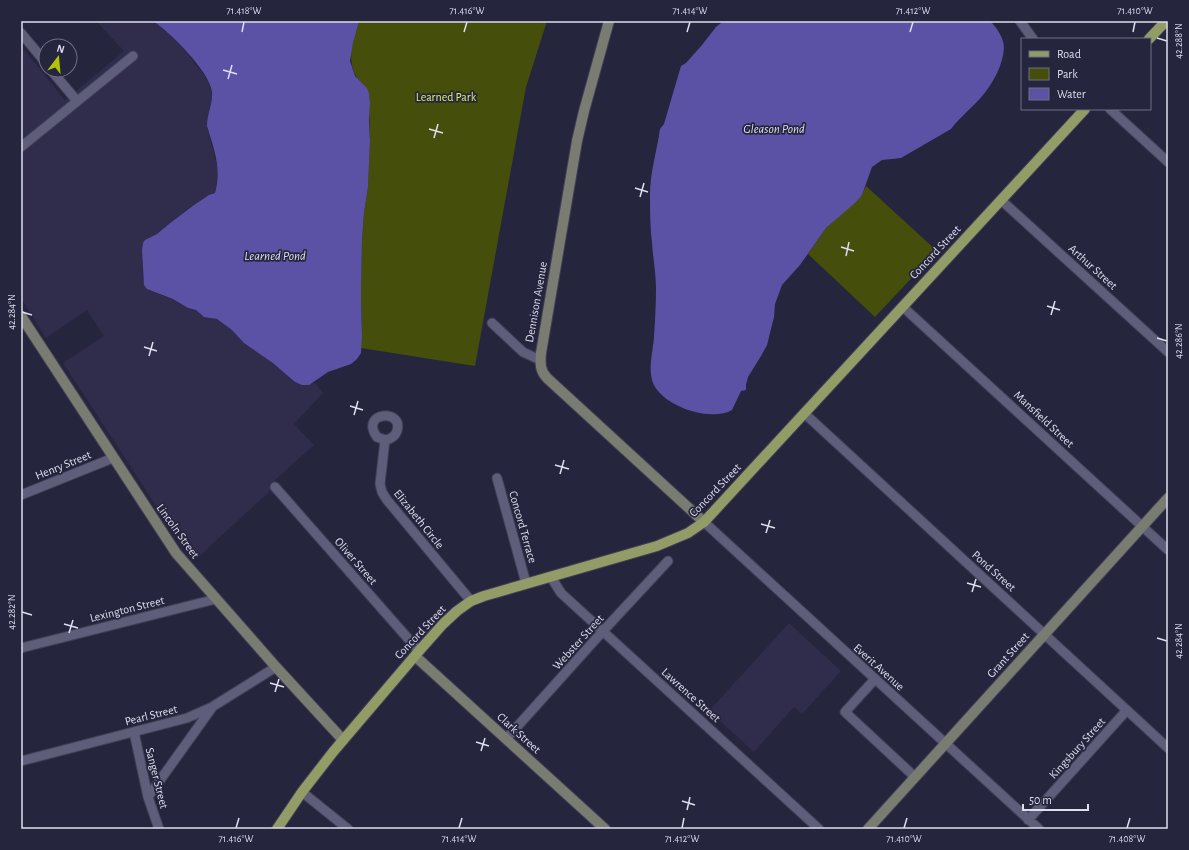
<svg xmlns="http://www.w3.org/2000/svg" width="1189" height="850" viewBox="0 0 1189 850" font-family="'Alegreya Sans',sans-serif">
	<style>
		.built { fill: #2f2c4c }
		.green { fill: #454e0b }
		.water { fill: #5c52a5 }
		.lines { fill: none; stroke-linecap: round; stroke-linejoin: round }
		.street-casing { stroke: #413f55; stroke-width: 11 }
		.secondary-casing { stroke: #413f55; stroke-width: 12 }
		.primary-casing { stroke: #413f55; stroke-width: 12 }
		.street { stroke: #5e5d7a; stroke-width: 9 }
		.secondary { stroke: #787c71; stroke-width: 10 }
		.primary { stroke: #929c67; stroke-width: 10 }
		.ticks { fill: none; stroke: #dedeef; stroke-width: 1.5 }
		.labels { text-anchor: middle; stroke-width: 3.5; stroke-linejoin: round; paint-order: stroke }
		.park-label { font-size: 12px; fill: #dcf16d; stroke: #26253e }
		.street-label { font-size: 12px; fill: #dedeef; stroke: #26253e }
		.water-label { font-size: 13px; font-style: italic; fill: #dedef5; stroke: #26253e }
		.neatline { fill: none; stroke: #dedeef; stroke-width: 1.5 }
		.ticks-label { font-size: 10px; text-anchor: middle; fill: #dedeef }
	</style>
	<rect width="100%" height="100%" fill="#26253e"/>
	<path class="built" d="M96 21H153L179 43 204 75 210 85 212 93V104L207 120V126L218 169V176L215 193 209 195 194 205 169 224 157 234 149 238 142 250 143 277 147 289 173 299 188 308 196 310 204 317 217 319 289 369 316 384 323 393 294 424 314 445 276 479 268 493 195 560 176 536 63 363 104 336 87 310 46 338 21 298V46L65 100 124 51Z
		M789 623 841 671 802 714 794 707 754 752 709 711Z"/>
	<path class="green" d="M359 21H547L526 87 475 366 361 348 362 326 361 296 362 240 364 213 368 187 370 141 369 93C366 85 359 82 356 76 346 58 354 39 359 21Z
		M866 186 937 251 875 317 808 254 826 228 862 195Z"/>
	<path class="water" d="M153 21H359L353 43 350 61 355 76 367 88 369 93 370 103 369 121 370 141 368 187 364 213 362 240 361 296 362 336 361 353 357 359 351 364 328 372 309 385H302L295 382 273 363 244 343 232 330 217 319 204 317 196 310 188 308 173 299 147 289 144 285 142 250 143 243 145 240 157 234 169 224 194 205 209 195 215 193C222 169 214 149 207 126 207 114 213 104 212 92 210 72 170 32 153 21Z
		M729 21H990C997 28 1004 38 1004 48 1003 65 993 83 983 95 973 107 960 117 951 129L901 158 882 160 872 167 862 195 856 202 826 228 800 265 782 285 775 304 774 317 767 345 761 356 748 377 746 385V390L741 391 732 410C711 422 665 407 654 385 647 371 653 352 654 337 655 321 656 305 656 289 656 274 653 258 652 243 650 227 650 211 650 195 650 172 657 151 660 129L664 124 681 66 686 63 702 45 716 27 721 23Z"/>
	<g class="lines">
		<g class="street-casing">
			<path id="street" d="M1020 21 1033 39
				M21 33 46 63
				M51 70 77 101
				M1110 109 1168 162
				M21 147 133 56
				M1001 200 1168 352
				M903 307 1168 550
				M492 323 523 352 540 360
				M804 413 1168 748
				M385 440 377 437C359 412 404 408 397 431 395 437 391 439 385 440L380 484 382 492 387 500 471 601
				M497 478 526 583
				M275 487 419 651
				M21 495 113 458
				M704 522 1039 829
				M551 577 561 593 819 829
				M21 648 216 599
				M875 679 845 712 915 777
				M134 732 148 797 159 829
				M506 739 603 631 668 561
				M21 761 187 718 212 707 276 667
				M302 792 348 829
				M148 797 211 709
				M1028 820 1127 710"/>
		</g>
		<g class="secondary-casing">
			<path id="secondary" d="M609 21 584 111 577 141 541 353C540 363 540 371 547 378L704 522
				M21 316 176 553 276 667 343 740
				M415 656 605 829
				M868 829 1168 498"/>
		</g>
		<g class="primary-casing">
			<path id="primary" d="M1149 39 1166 21
				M277 829 302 792 333 752 419 651 443 624 457 611 471 601 484 596 657 546 688 533 704 522 1085 109"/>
		</g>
		<use href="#street" class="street"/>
		<use href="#secondary" class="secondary"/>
		<use href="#primary" class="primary"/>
	</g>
	<path class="ticks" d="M242 32 244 22M464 32 467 22M687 32 690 22M910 32 913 22M1133 32 1135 22M1157 38 1167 41M223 70 237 74M228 79 232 65M429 129 443 133M434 138 438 124M635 188 648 192M640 197 644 183M841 247 854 251M846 256 849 242M1047 306 1060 310M22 312 32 315M1051 315 1055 301M1157 338 1167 341M144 347 157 351M149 356 153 342M350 406 363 410M354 415 358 401M555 465 569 469M560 474 564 460M761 524 775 528M766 533 770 520M967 583 981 587M972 592 976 579M22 612 32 615M64 624 78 628M69 633 73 620M1157 638 1167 641M270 683 284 687M275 692 279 679M476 742 489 746M481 751 485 738M682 801 695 805M687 810 690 797M236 828 239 818M459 828 462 818M682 828 684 818M904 828 907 818M1127 828 1130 818"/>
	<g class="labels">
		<g class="park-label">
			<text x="446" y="101">Learned Park</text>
		</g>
		<g class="street-label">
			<text transform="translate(935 252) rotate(-47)" y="4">Concord Street</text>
			<text transform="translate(1093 267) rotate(42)" y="4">Arthur Street</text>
			<text transform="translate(536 302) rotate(-80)" y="4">Dennison Avenue</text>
			<text transform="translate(1044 419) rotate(43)" y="4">Mansfield Street</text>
			<text transform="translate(63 465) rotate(-22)" y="4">Henry Street</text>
			<text transform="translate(715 490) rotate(-46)" y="4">Concord Street</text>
			<text transform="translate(419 519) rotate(51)" y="4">Elizabeth Circle</text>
			<text transform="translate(523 527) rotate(74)" y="4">Concord Terrace</text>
			<text transform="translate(178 531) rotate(54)" y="4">Lincoln Street</text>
			<text transform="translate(356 561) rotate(49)" y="4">Oliver Street</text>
			<text transform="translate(994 571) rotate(42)" y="4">Pond Street</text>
			<text transform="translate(127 609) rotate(-14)" y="4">Lexington Street</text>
			<text transform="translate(420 632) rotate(-47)" y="4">Concord Street</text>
			<text transform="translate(578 642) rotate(-48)" y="4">Webster Street</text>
			<text transform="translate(1008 655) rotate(-48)" y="4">Grant Street</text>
			<text transform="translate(879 667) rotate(42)" y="4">Everit Avenue</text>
			<text transform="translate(691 695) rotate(42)" y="4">Lawrence Street</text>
			<text transform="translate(151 715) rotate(-14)" y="4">Pearl Street</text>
			<text transform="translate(519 733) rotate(42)" y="4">Clark Street</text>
			<text transform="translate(1077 748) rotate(-48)" y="4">Kingsbury Street</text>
			<text transform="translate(157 778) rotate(76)" y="4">Sanger Street</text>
		</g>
		<g class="water-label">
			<text x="774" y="133">Gleason Pond</text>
			<text x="275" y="260">Learned Pond</text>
		</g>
	</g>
	<rect width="1189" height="850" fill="none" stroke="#26253e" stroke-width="44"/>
	<rect x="1021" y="38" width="130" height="72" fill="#26253e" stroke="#706f85"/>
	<rect x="1029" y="51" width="20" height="6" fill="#929c67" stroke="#706f85"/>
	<text x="1057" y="58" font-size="12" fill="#dedeef">Road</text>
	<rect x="1029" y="68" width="20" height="12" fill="#454e0b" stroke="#706f85"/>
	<text x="1057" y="78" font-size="12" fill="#dedeef">Park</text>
	<rect x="1029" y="88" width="20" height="12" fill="#5c52a5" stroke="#706f85"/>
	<text x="1057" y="98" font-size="12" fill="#dedeef">Water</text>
	<g transform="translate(58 58) rotate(16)"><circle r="19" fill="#26253e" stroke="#706f85"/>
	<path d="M0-3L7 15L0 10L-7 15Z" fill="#b0c503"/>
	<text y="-6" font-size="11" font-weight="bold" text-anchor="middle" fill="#dedeef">N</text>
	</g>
	<path d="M1023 804v6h65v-6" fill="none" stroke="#dedeef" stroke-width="2"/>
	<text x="1029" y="804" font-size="12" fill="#dedeef" stroke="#26253e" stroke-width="3" paint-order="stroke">50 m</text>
	<rect x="22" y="22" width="1145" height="806" class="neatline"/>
	<g class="ticks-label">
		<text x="244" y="14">71.418°W</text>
		<text x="467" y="14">71.416°W</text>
		<text x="690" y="14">71.414°W</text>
		<text x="913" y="14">71.412°W</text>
		<text x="1135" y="14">71.410°W</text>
		<text transform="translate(1178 41) rotate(-90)" y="4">42.288°N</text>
		<text transform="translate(11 312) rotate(-90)" y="4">42.284°N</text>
		<text transform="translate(1178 341) rotate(-90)" y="4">42.286°N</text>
		<text transform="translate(11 612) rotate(-90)" y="4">42.282°N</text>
		<text transform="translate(1178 641) rotate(-90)" y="4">42.284°N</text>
		<text x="236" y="842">71.416°W</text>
		<text x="459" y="842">71.414°W</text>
		<text x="682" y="842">71.412°W</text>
		<text x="904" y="842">71.410°W</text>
		<text x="1127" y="842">71.408°W</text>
	</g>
</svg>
